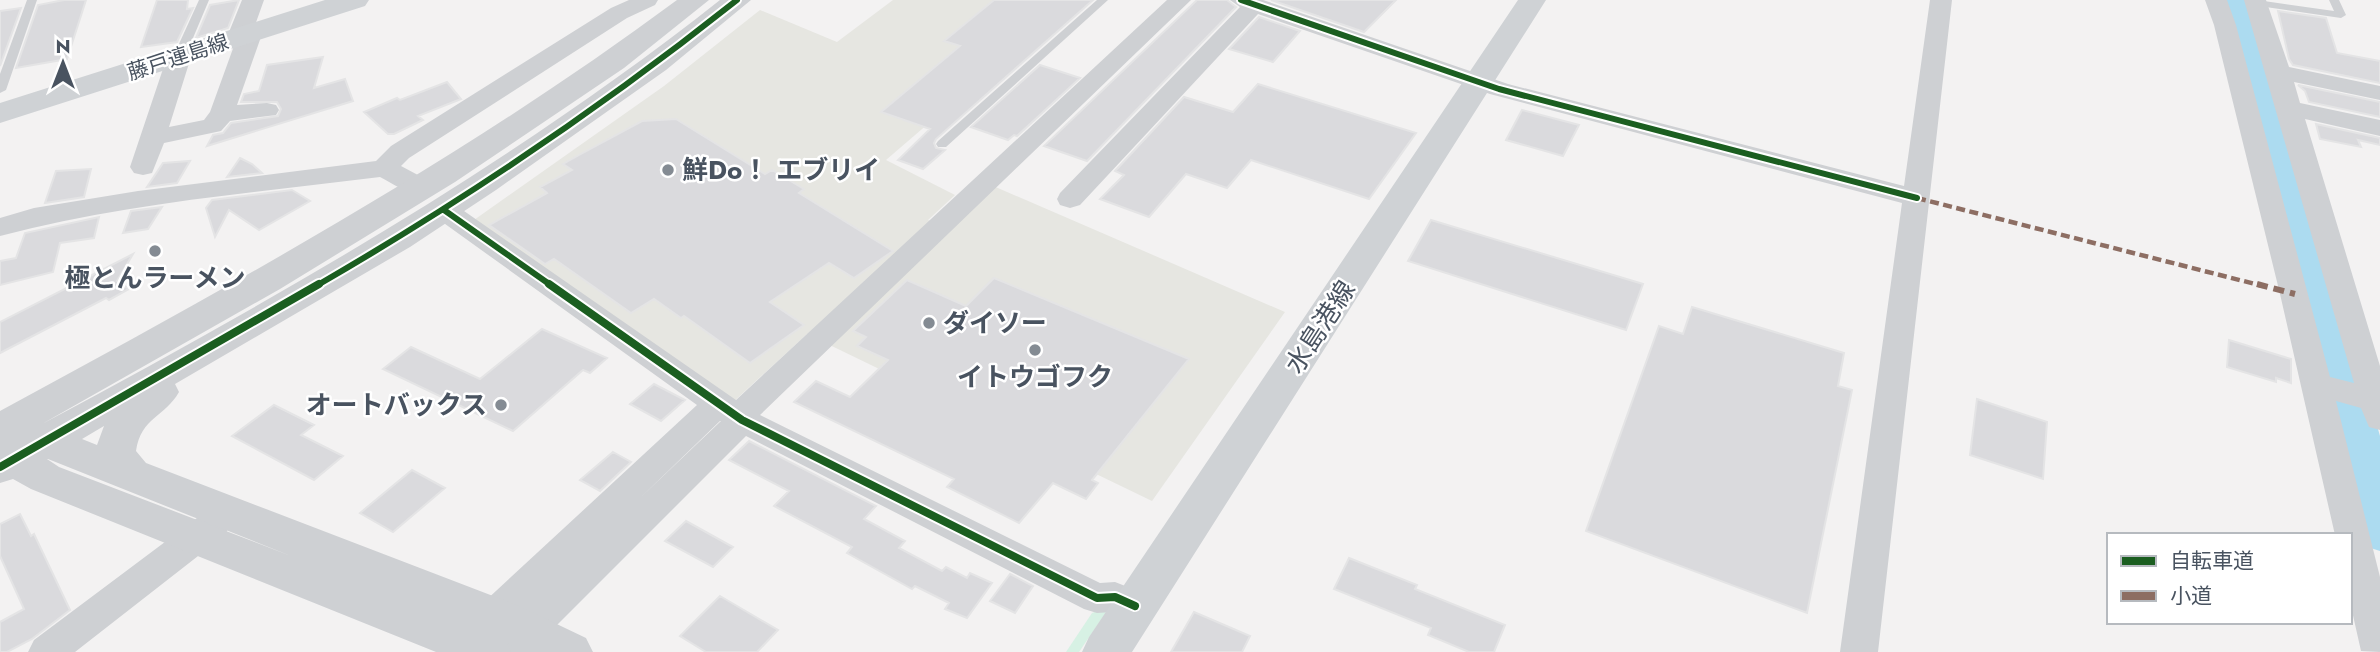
<svg xmlns="http://www.w3.org/2000/svg" width="2380" height="652" viewBox="0 0 2380 652" font-family="Jost,'Noto Sans JP',sans-serif">
	<style>
		.commercial { fill: #e6e6e1 }
		.green { fill: #d7f1e4 }
		.lines { fill: none; stroke-linecap: round; stroke-linejoin: round }
		.stream-far1 { stroke: #acdbf0; stroke-width: 7 }
		.stream { stroke: #acdbf0; stroke-width: 9 }
		.river { fill: #acdbf0; fill-rule: evenodd }
		.building { fill: #dadadd; stroke: #e4e4e5; stroke-width: 2 }
		.service { fill: #ced0d3; fill-rule: evenodd }
		.minor { fill: #ced0d3; fill-rule: evenodd }
		.tertiary { fill: #ced0d3; fill-rule: evenodd }
		.secondary { fill: #cfd2d5; fill-rule: evenodd }
		.quiet-far1 { stroke: #8d6e63; stroke-width: 4.5; stroke-dasharray: 9 4.5; stroke-linecap: butt }
		.quiet { stroke: #8d6e63; stroke-width: 6; stroke-dasharray: 11 6; stroke-linecap: butt }
		.cycleway-far1-casing { stroke: #fff; stroke-width: 10 }
		.cycleway-casing { stroke: #fff; stroke-width: 12 }
		.cycleway-far1 { stroke: #1b5e20; stroke-width: 6 }
		.cycleway { stroke: #1b5e20; stroke-width: 8 }
		.poi-dot { fill: #848b93; stroke: #fff; stroke-width: 2.5 }
		.labels { text-anchor: middle; stroke-width: 5; stroke-linejoin: round; paint-order: stroke }
		.far-street-label { font-size: 21px; fill: #495360; stroke: #fff }
		.poi-label { font-size: 26px; font-weight: bold; fill: #495360; stroke: #fff; text-anchor: start }
		.street-label { font-size: 26px; fill: #495360; stroke: #fff }
	</style>
	<rect width="100%" height="100%" fill="#f3f2f2"/>
	<path class="commercial" d="M893 0H1072L886 160 955 195 928 220 947 227 991 185 1285 312 1152 501 807 334 731 404 474 220 664 86 760 10 837 42Z"/>
	<path class="green" d="M1111 605 1079 652H1066L1092 613Z"/>
	<g class="lines">
		<path class="stream-far1" d="M2243 0 2252 27"/>
		<path class="stream" d="M2364 412 2380 470"/>
		<path class="river" d="M2212 0H2248L2272 66 2380 436V551L2361 545 2353 529 2234 66Z"/>
	</g>
	<path class="building" d="M64 0H86L67 59 16 68 38 5Z
		M157 0H188L187 9 193 8 177 42 141 47Z
		M239 0 228 28 196 38 210 5Z
		M994 0H1093L936 139 934 143 936 148 945 150 923 169 898 160 930 129 881 112 960 46 944 41Z
		M1197 0H1227L1236 7 1087 161 1044 146Z
		M1271 0H1396L1364 32Z
		M21 8 0 66V11Z
		M2278 11 2326 18 2337 53 2380 61V83L2293 65 2289 59Z
		M1259 17 1300 31 1273 62 1229 49Z
		M323 57 314 88 345 79 353 101 207 146 213 135 223 133 231 123 278 116 281 109 277 102H241L244 94 259 91 267 65Z
		M1040 65 1080 78 1017 136 1014 135 1008 140 971 127Z
		M447 82 461 99 418 116 423 120 394 134H388L364 112 397 98 400 100Z
		M1258 84 1416 133 1369 199 1251 160 1227 188 1186 174 1149 217 1100 199 1124 175 1115 171 1184 97 1233 112Z
		M2298 85 2380 102V117L2309 102 2305 91Z
		M1522 110 1579 125 1563 156 1506 140Z
		M676 119 765 174 772 170 804 189 799 193 893 251 854 278 829 263 770 302 804 325 750 363 684 316 681 318 654 299 631 313 554 259 545 264 489 225 547 193 540 187 572 170 563 164 579 155 642 121Z
		M2316 124 2380 138V145L2358 140 2361 147 2320 139Z
		M240 158 252 164 262 173 227 177Z
		M190 161 177 183 147 187 163 163Z
		M91 169 84 197 45 203 56 171Z
		M292 190 310 201 259 230 229 210 215 237 206 208 212 200Z
		M162 207 148 229 123 233 131 211Z
		M99 217 94 238 60 243 53 272 0 285V261L16 258 25 233Z
		M1431 220 1643 284 1626 330 1408 261Z
		M133 254 117 281 129 289 109 300 106 298 0 353V322Z
		M994 278 1189 359 1092 480 1098 483 1086 499 1053 483 1019 523 947 487 954 479 794 402 816 381 850 397 888 360 857 346 866 337 853 331 907 280 966 306Z
		M1692 307 1844 353 1838 386 1852 390 1807 613 1586 531 1659 326 1683 334Z
		M542 329 607 358 590 373 583 370 513 431 383 369 411 347 480 379Z
		M2229 340 2291 359V383L2276 378V382L2227 367Z
		M654 384 685 400 661 421 630 404Z
		M1977 399 2047 422 2043 479 1970 455Z
		M274 405 314 425 301 435 343 456 314 480 232 436Z
		M749 441 876 506 864 519 905 541 899 548 942 571 946 567 967 578 970 573 992 583 967 618 945 609 949 603 915 586 912 589 847 553 852 547 774 506 789 491 729 460Z
		M613 452 631 462 600 491 580 480Z
		M412 470 445 488 393 532 360 513Z
		M20 514 31 536 34 534 70 610 32 639 7 652H0V622L24 609 0 556V524Z
		M686 521 733 547 713 567 665 541Z
		M1349 558 1417 585 1415 589 1505 625 1494 652H1469L1428 635 1431 628 1334 589Z
		M1010 574 1033 586 1015 613 990 601Z
		M720 596 778 630 757 652H706L680 636Z
		M1194 612 1250 636 1242 652H1171Z"/>
	<g class="lines">
		<path class="service" d="M27 0H37L6 90 0 93V74Z
			M199 0H209L185 57 183 59H175L173 57Z
			M1097 0H1108L946 147H938L936 144 938 141Z
			M2257 0 2334 11 2329 0H2339L2346 15 2341 18 2252 5V1Z"/>
		<path class="minor" d="M242 0H264L254 28 262 34 237 105 267 103 276 105 279 110 276 115 230 121 221 131 164 143 152 173 143 175 134 173 130 167 167 57 171 52H187L191 57 169 127 204 120 210 112 235 43 227 37Z
			M629 0H658L655 5 627 18 409 158 401 166 431 182 435 188 431 194C413 199 396 185 380 177 254 193 123 203 0 236V218L34 208 138 191 376 161 391 146 611 8Z
			M1167 0H1191L760 415 1100 583 1115 582 1148 595 1153 606 1148 617 1135 621 1112 612 1097 613 1084 609 746 436 530 652H486L491 643 481 652H437L443 640 697 405 434 216 430 210 434 204 444 201 454 204 736 400ZM720 421H721L638 500Z
			M1230 0H1263L1508 84 1904 186 1930 0H1952L1878 652H1840L1902 203 1490 94 1258 14 1080 205 1070 208 1060 205 1057 199 1060 193 1240 7Z
			M2205 0H2227L2236 25 2330 377 2354 383 2244 0H2266L2289 67 2380 86V100L2294 82 2300 103 2380 120V136L2305 119 2380 366V430L2369 427 2361 408 2336 401 2380 577V652L2361 651 2350 602V535H2335L2280 294 2214 25Z
			M213 511 225 515 230 525 225 535 75 652H28L34 640 201 515Z"/>
		<path class="tertiary" d="M677 0H709L624 68 455 182 280 289 42 424C277 298 510 166 720 0H751L666 70 496 190 410 247 175 384 179 392C165 417 141 417 136 451L146 463 519 606 586 638 593 652H525L507 643 511 652H436L31 489 13 479 0 483V411C233 285 464 158 677 0ZM104 426 97 445 82 439ZM47 459H48L291 556 59 467Z"/>
		<path class="secondary" d="M325 0H369L365 6 0 123V103Z
			M1518 0H1546L1132 652H1082L1089 637Z"/>
		<path class="quiet-far1" d="M1917 198 2263 286"/>
		<path class="quiet" d="M2257 284 2295 294"/>
		<g class="cycleway-far1-casing">
			<path id="cycleway-far1" d="M1241 0 1499 89 1917 198
				M444 210 552 286
				M316 286C463 201 604 106 737 0"/>
		</g>
		<g class="cycleway-casing">
			<path id="cycleway" d="M549 284 742 420 1097 598 1115 597 1135 606
				M0 467 319 284"/>
		</g>
		<use href="#cycleway-far1" class="cycleway-far1"/>
		<use href="#cycleway" class="cycleway"/>
	</g>
	<g class="poi-dot">
		<circle cx="668" cy="170" r="7"/>
		<circle cx="155" cy="251" r="7"/>
		<circle cx="929" cy="323" r="7"/>
		<circle cx="1035" cy="350" r="7"/>
		<circle cx="501" cy="405" r="7"/>
	</g>
	<g class="labels">
		<g class="far-street-label">
			<text transform="translate(178 57) rotate(-18)" y="7">藤戸連島線</text>
		</g>
		<g class="poi-label">
			<text x="682" y="179">鮮Do！ エブリイ</text>
			<text x="155" y="287" text-anchor="middle">極とんラーメン</text>
			<text x="943" y="332">ダイソー</text>
			<text x="1035" y="386" text-anchor="middle">イトウゴフク</text>
			<text x="487" y="414" text-anchor="end">オートバックス</text>
		</g>
		<g class="street-label">
			<text transform="translate(1320 327) rotate(-57)" y="9">水島港線</text>
		</g>
	</g>
	<rect x="2107" y="533" width="245" height="91" fill="#ffffff" stroke="#b6babf" stroke-width="2"/>
	<rect x="2121" y="556" width="35" height="10" fill="#1b5e20" stroke="#b6babf" stroke-width="2"/>
	<text x="2170" y="568" font-size="21" fill="#495360">自転車道</text>
	<rect x="2121" y="591" width="35" height="10" fill="#8d6e63" stroke="#b6babf" stroke-width="2"/>
	<text x="2170" y="603" font-size="21" fill="#495360">小道</text>
	<g transform="translate(63 63)" stroke="#ffffff" stroke-width="5" paint-order="stroke">
	<path d="M0-5L12 26L0 18L-12 26Z" fill="#495360"/>
	<text y="-10" font-size="19" font-weight="bold" text-anchor="middle" fill="#495360">N</text>
	</g>
</svg>
